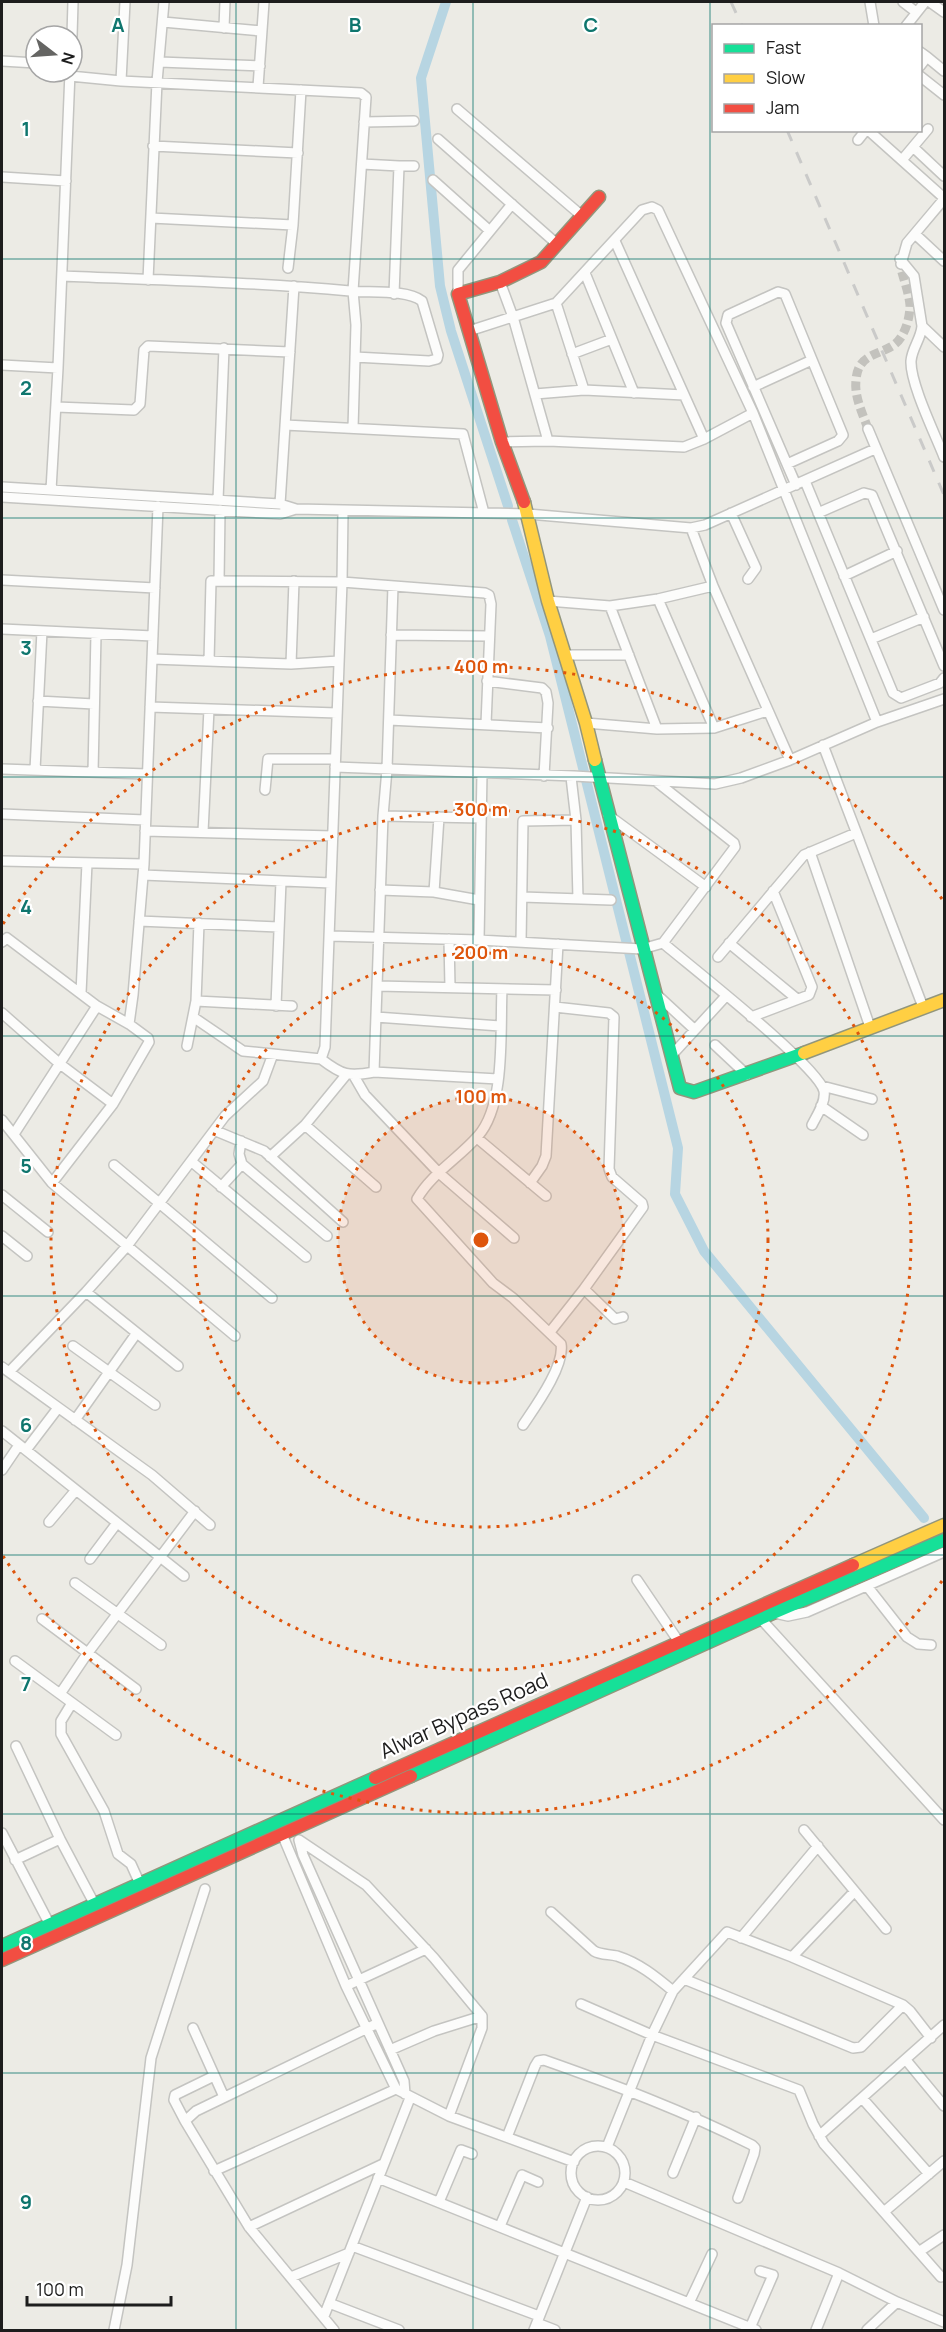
<svg xmlns="http://www.w3.org/2000/svg" width="946" height="2332" viewBox="0 0 946 2332" font-family="Manrope,sans-serif">
	<style>
		.lines { fill: none; stroke-linecap: round; stroke-linejoin: round }
		.canal { stroke: #b7d5e2; stroke-width: 10 }
		.street-tunnel { stroke: #c3c2bd; stroke-width: 9; stroke-dasharray: 9 4.5; stroke-linecap: butt }
		.street-casing { stroke: #c4c4c1; stroke-width: 12 }
		.fast-casing { stroke: #92967c; stroke-width: 15 }
		.slow-casing { stroke: #92967c; stroke-width: 15 }
		.jam-casing { stroke: #92967c; stroke-width: 15 }
		.street { stroke: #fcfcfb; stroke-width: 9 }
		.fast { stroke: #16e098; stroke-width: 12 }
		.slow { stroke: #ffcf43; stroke-width: 12 }
		.jam { stroke: #f24e42; stroke-width: 12 }
		.rail { stroke: #cacac9; stroke-width: 3; stroke-dasharray: 12 12; stroke-linecap: butt }
		.grid { fill: none; stroke: #0f766e; stroke-width: 1.5; stroke-opacity: 0.55 }
		.ring { fill: none; stroke: #de560d; stroke-width: 3; stroke-dasharray: 3 6 }
		.labels { text-anchor: middle; stroke-width: 4.5; stroke-linejoin: round; paint-order: stroke }
		.street-label { font-size: 21px; fill: #1d1d1d; stroke: #fff }
		.grid-label { font-size: 20px; text-anchor: middle; font-weight: bold; fill: #0f766e; stroke: #fff; stroke-width: 4.5; stroke-linejoin: round; paint-order: stroke }
		.centre { fill: #de560d; stroke: #fff; stroke-width: 3 }
		.ring-label { font-size: 18px; text-anchor: middle; font-weight: bold; fill: #de560d; stroke: #fff; stroke-width: 4.5; stroke-linejoin: round; paint-order: stroke }
	</style>
	<rect width="100%" height="100%" fill="#ecebe5"/>
	<g class="lines">
		<path class="canal" d="M446 2 421 78 440 286 451 331 508 506
			M512 520 550 636 678 1148 675 1194 704 1251 924 1518"/>
		<path class="street-tunnel" d="M868 429C863 414 854 397 856 380 858 353 879 356 895 344 905 336 910 318 910 305 909 294 904 280 901 269"/>
		<g class="street-casing">
			<path id="street" d="M870 2 874 26
				M903 2 916 12
				M930 2 944 12
				M163 22 261 31
				M906 26 925 2
				M224 28 225 2
				M72 36 73 2
				M920 52 927 57 920 66
				M927 57 944 71
				M2 61 36 63
				M160 62 260 66
				M70 76 121 81 361 93 366 97 353 291 356 325 353 428
				M920 76 944 95
				M121 81 125 2
				M258 87 264 2
				M457 109 582 216
				M364 122 414 121
				M868 130 944 198
				M438 139 557 244
				M858 140 866 130
				M153 146 298 153
				M913 147 944 176
				M902 160 928 129
				M362 164 399 166 394 294
				M399 166H414
				M2 177 66 181
				M433 180 490 231
				M151 218 293 225 301 90
				M915 234 944 261
				M615 241 704 439
				M900 259 914 276 922 326C921 339 912 348 911 361 910 383 935 434 944 457
				M901 264 907 243 944 199
				M288 268 293 225
				M585 273 634 393
				M62 276C158 280 254 282 350 291 369 293 407 289 422 301L438 355 437 359 429 361 355 357
				M148 280 157 82 164 2
				M500 282 513 317 548 441
				M458 294V270L512 204
				M556 303 584 390
				M922 326 944 347
				M469 331 556 303 642 210 652 207 658 210 753 413 877 722
				M572 354 612 339
				M2 365 58 368
				M753 387 812 360
				M535 394 584 390 684 395
				M56 407 134 410 140 404 144 350 148 346 290 352
				M285 425 463 434 484 513
				M868 429 944 610
				M502 442 548 441 684 447 704 439 753 413
				M787 464 838 441 843 435 785 294 778 292 728 315 726 323 796 485
				M805 481 893 693 901 698 940 683 944 678
				M2 487 280 504 296 509 528 514 691 528 705 525 875 449
				M51 490 58 368 70 72
				M2 497 280 514 296 509
				M218 500 224 348
				M280 504 294 286
				M731 513 756 568 748 579
				M818 513 864 493 872 495 944 666
				M691 528 713 586 790 760
				M844 576 897 551
				M2 580 155 588
				M219 581 220 510
				M658 599 714 728
				M548 601 610 606 658 599 713 586
				M610 606 657 729
				M2 629 153 636
				M391 635 489 636
				M871 639 924 617
				M565 655H629
				M152 659 291 664 294 581
				M209 661 211 581 342 582 485 593 489 595 491 604 486 724
				M291 664 339 661
				M487 681 542 688 546 692 548 703 544 776
				M38 701 94 704
				M150 707 337 713
				M389 720 548 728
				M586 723 657 729 714 728 767 711
				M823 745 923 1007
				M335 767 574 776 715 784 741 778 790 760 877 722 944 699
				M2 769 147 774
				M35 770 42 631
				M93 772 96 634
				M571 777 576 820 578 899
				M657 782 734 843 735 847 663 943
				M265 790 268 759H335
				M2 814 145 820
				M608 815 706 887
				M383 816 387 769 393 586
				M481 818 383 816 374 1072 498 1079
				M145 831 333 836
				M203 832 209 709
				M810 852 870 1027
				M2 861 144 864
				M143 875 331 883
				M380 890 434 892 439 817
				M434 892 479 900
				M522 897 611 900
				M139 921 279 927
				M330 936 479 940 642 949 663 943C690 966 818 1066 824 1091 826 1102 817 1115 812 1125
				M449 939 450 987
				M479 940 482 773
				M2 942 7 938 97 1006 14 1134
				M521 942 523 821 576 820
				M729 943 797 999
				M718 957 804 855 856 833
				M377 986 556 990
				M502 989C500 1030 506 1105 478 1136 459 1158 431 1174 417 1199L493 1283 513 1298 561 1344C565 1366 535 1407 523 1425
				M81 993 87 863
				M655 993 695 1030
				M196 1001 292 1006
				M97 1006 129 1024
				M276 1006 281 881
				M2 1013 60 1064 113 1104
				M193 1017 243 1051 321 1059 325 1047 342 582 343 512
				M376 1017 500 1026
				M751 1017 809 995 812 987 773 891
				M715 1045 747 1075
				M187 1046 196 1001 199 923
				M671 1056 726 996
				M321 1059C342 1075 348 1077 374 1072
				M354 1076 365 1095 439 1173 514 1238
				M822 1086 872 1099
				M821 1106 863 1135
				M2 1120 52 1183 113 1104 149 1042 148 1038 129 1024 133 995 144 864 158 506
				M305 1125 376 1187
				M216 1131 264 1151 343 1222
				M477 1138 546 1196
				M241 1141 239 1154 242 1164 327 1236
				M270 1157 305 1125 346 1075
				M192 1162 306 1257
				M114 1165 272 1298
				M52 1183 235 1336
				M530 1183 542 1166 546 1156 558 944
				M221 1187 242 1164
				M2 1195 48 1232
				M2 1236 27 1256
				M584 1289 615 1319 623 1317
				M86 1292 178 1366
				M550 1332 584 1289 643 1207 642 1203 612 1177 609 1169 614 1017 609 1013 555 1007
				M73 1346 155 1405
				M2 1367 152 1475 210 1525
				M9 1372 86 1292 127 1246 225 1116 263 1081 273 1054
				M75 1420 136 1334
				M2 1431 184 1576
				M26 1450 58 1408
				M2 1470 19 1445
				M49 1522 76 1490
				M90 1559 117 1523
				M637 1580 679 1642
				M75 1583 161 1645
				M867 1586 907 1637 918 1644 931 1645
				M774 1613 788 1616 807 1612 944 1552
				M42 1619 136 1689
				M761 1619 944 1820
				M15 1661 116 1735
				M60 1694 87 1654 195 1511
				M72 1703 61 1721V1734L104 1811 118 1854 131 1864 140 1884
				M804 1830 886 1929
				M2 1833 50 1925
				M282 1834 346 1986 396 2089 449 2116 574 2162
				M60 1839 95 1905
				M299 1840 366 1885 434 1958 482 2016V2028L449 2116
				M299 1840 303 1855 404 2081 405 2094
				M15 1860 60 1839 16 1746
				M551 1912 594 1951C601 1955 608 1954 617 1956 639 1963 655 1976 673 1991L652 2035 607 2147
				M741 1938 818 1846
				M792 1957 854 1892
				M684 1979 853 2048 861 2047 903 2005
				M346 1986 426 1949
				M673 1991 727 1932 792 1957 903 2005 910 2011 931 2038
				M581 2004 652 2035 799 2090 813 2124 824 2144 941 2277
				M193 2028 224 2097
				M390 2050 434 2031 482 2016
				M906 2060 944 2106
				M862 2098 929 2174
				M185 2121 174 2100 175 2095 214 2076
				M819 2136 944 2025
				M507 2137 535 2066 538 2061 544 2060C615 2085 684 2111 752 2145L755 2148 754 2154 738 2198
				M571 2173a27 27 0 1 1 54 0a27 27 0 1 1-54 0Z
				M214 2171 396 2089
				M673 2173 696 2117
				M378 2178 756 2330
				M624 2182 839 2273 897 2302
				M439 2202 461 2150 472 2154
				M885 2211 944 2161
				M500 2226 522 2175 538 2182
				M249 2227 383 2164
				M352 2246 539 2316
				M920 2251 944 2235
				M291 2277 349 2253
				M329 2303 399 2330
				M689 2303 712 2254
				M324 2316 410 2098
				M537 2323 555 2330
				M750 2328 773 2275 760 2271
				M114 2330 127 2265 151 2058 205 1889
				M334 2330 249 2227 185 2121 196 2111 378 2023
				M534 2330 587 2197
				M816 2330 839 2273
				M867 2330 897 2302 944 2322"/>
		</g>
		<g class="fast-casing">
			<path id="fast" d="M595 760 680 1088 694 1092 804 1053
				M411 1776 773 1613 944 1540
				M2 1946 375 1778"/>
		</g>
		<g class="slow-casing">
			<path id="slow" d="M524 502 548 601 586 723 595 760
				M804 1053 944 1000
				M853 1565 944 1525"/>
		</g>
		<g class="jam-casing">
			<path id="jam" d="M524 502 502 442 458 294 500 282 541 262 599 197
				M375 1778 853 1565
				M2 1960 411 1776"/>
		</g>
		<use href="#street" class="street"/>
		<use href="#fast" class="fast"/>
		<use href="#slow" class="slow"/>
		<use href="#jam" class="jam"/>
		<path class="rail" d="M731 2 742 26
			M787 130 944 495"/>
	</g>
	<path class="grid" d="M236 2V2330M473 2V2330M710 2V2330M2 259H944M2 518H944M2 777H944M2 1036H944M2 1296H944M2 1555H944M2 1814H944M2 2073H944"/>
	<circle cx="481" cy="1240" r="143" fill="#de560d" fill-opacity=".12"/>
	<g class="ring">
		<circle cx="481" cy="1240" r="143"/>
		<circle cx="481" cy="1240" r="287"/>
		<circle cx="481" cy="1240" r="430"/>
		<path d="M942 1581A573 573 0 0 1 3 1556M3 924A573 573 0 0 1 942 899"/>
	</g>
	<g class="labels">
		<g class="street-label">
			<text transform="translate(464 1716) rotate(-24)" y="7">Alwar Bypass Road</text>
		</g>
	</g>
	<g class="grid-label">
		<text x="118" y="32">A</text>
		<text x="355" y="32">B</text>
		<text x="591" y="32">C</text>
		<text x="26" y="136">1</text>
		<text x="26" y="395">2</text>
		<text x="26" y="655">3</text>
		<text x="26" y="914">4</text>
		<text x="26" y="1173">5</text>
		<text x="26" y="1432">6</text>
		<text x="26" y="1691">7</text>
		<text x="26" y="1950">8</text>
		<text x="26" y="2209">9</text>
	</g>
	<circle cx="481" cy="1240" r="9" class="centre"/>
	<g class="ring-label">
		<text x="481" y="673">400 m</text>
		<text x="481" y="816">300 m</text>
		<text x="481" y="959">200 m</text>
		<text x="481" y="1103">100 m</text>
	</g>
	<rect width="946" height="2332" fill="none" stroke="#1d1d1d" stroke-width="6"/>
	<rect x="712" y="24" width="210" height="108" fill="#ffffff" stroke="#a5a5a5" stroke-width="1.5"/>
	<rect x="724" y="44" width="30" height="9" fill="#16e098" stroke="#a5a5a5" stroke-width="1.5"/>
	<text x="766" y="54" font-size="18" fill="#1d1d1d">Fast</text>
	<rect x="724" y="74" width="30" height="9" fill="#ffcf43" stroke="#a5a5a5" stroke-width="1.5"/>
	<text x="766" y="84" font-size="18" fill="#1d1d1d">Slow</text>
	<rect x="724" y="104" width="30" height="9" fill="#f24e42" stroke="#a5a5a5" stroke-width="1.5"/>
	<text x="766" y="114" font-size="18" fill="#1d1d1d">Jam</text>
	<g transform="translate(54 54) rotate(107)"><circle r="28" fill="#ffffff" stroke="#a5a5a5" stroke-width="1.5"/>
	<path d="M0-4.5L10 22L0 15L-10 22Z" fill="#656563"/>
	<text y="-9" font-size="16" font-weight="bold" text-anchor="middle" fill="#1d1d1d">N</text>
	</g>
	<path d="M27 2296v9h144v-9" fill="none" stroke="#1d1d1d" stroke-width="3"/>
	<text x="36" y="2296" font-size="18" fill="#1d1d1d" stroke="#ffffff" stroke-width="4.5" paint-order="stroke">100 m</text>
</svg>
